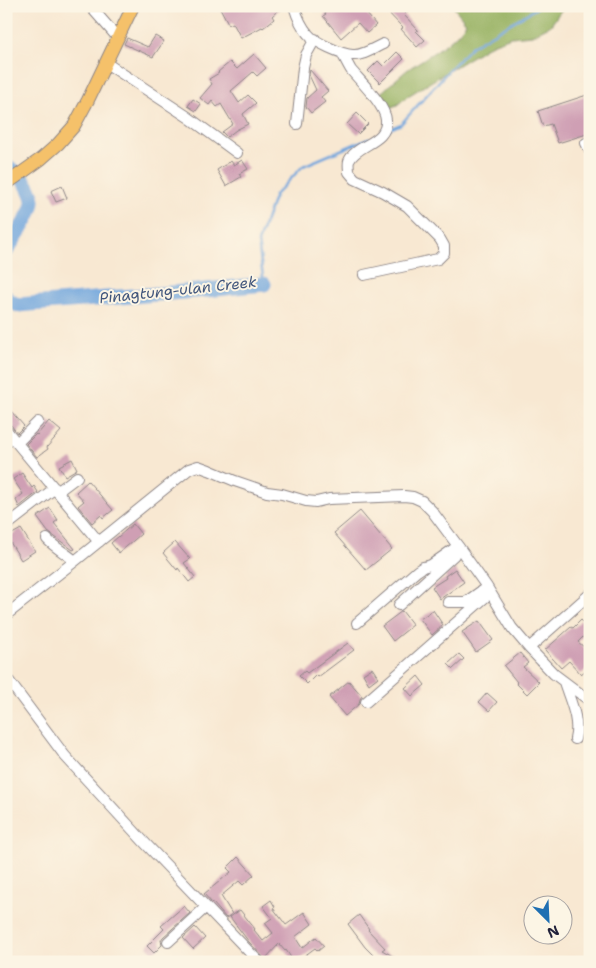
<svg xmlns="http://www.w3.org/2000/svg" width="596" height="968" viewBox="0 0 596 968" font-family="'Shantell Sans',sans-serif">
	<style>
		.forest { fill: #98b263; stroke: #5d6a4f }
		.lines { fill: none; stroke-linecap: round; stroke-linejoin: round }
		.stream { stroke: #70a5dd; stroke-width: 2.5 }
		.river { stroke: #70a5dd; stroke-width: 15 }
		.building { fill: #cf9fb4 }
		.minor-casing { stroke: #8d8586; stroke-width: 12 }
		.major-casing { stroke: #8d8586; stroke-width: 14 }
		.minor { stroke: #fff; stroke-width: 10 }
		.major { stroke: #f5c16b; stroke-width: 12 }
		.labels { text-anchor: middle; stroke-width: 4; stroke-linejoin: round; paint-order: stroke }
		.water-label { font-size: 15px; font-style: italic; fill: #41567c; stroke: #fcf5e5 }
	</style>
	<rect width="100%" height="100%" fill="#fcf5e5"/>
	<filter id="ink" filterUnits="userSpaceOnUse"><feTurbulence type="fractalNoise" baseFrequency=".02" numOctaves="2"/><feDisplacementMap in="SourceGraphic" scale="10" xChannelSelector="R" yChannelSelector="G"/><feConvolveMatrix kernelMatrix="1 2 1 2 8 2 1 2 1" color-interpolation-filters="sRGB"/></filter>
	<filter id="wash" filterUnits="userSpaceOnUse"><feTurbulence type="fractalNoise" baseFrequency=".0096" numOctaves="4" result="noise"/><feDisplacementMap in="SourceGraphic" scale="20" xChannelSelector="R" yChannelSelector="G"/><feGaussianBlur stdDeviation="1.12" result="paint"/><feColorMatrix in="noise" values="0 0 0 0 0 0 0 0 0 0 0 0 0 0 0 0 0 1.4 0 .05"/><feComposite in="paint" operator="in"/></filter>
	<g filter="url(#wash)">
		<rect width="100%" height="100%" fill="#f8e8d2"/>
		<path class="forest" d="M453 6H564L551 25 532 35 511 37 492 44 408 96 397 105 386 109 377 96C387 88 397 78 407 70 428 55 452 44 466 23Z"/>
		<g class="lines">
			<path class="stream" d="M387 130 401 124 449 70 472 46 540 6
				M264 284 258 242 275 195 303 166 369 138"/>
			<path class="river" d="M6 167C16 171 21 176 27 185 29 189 32 194 33 200 34 213 13 239 6 252
				M6 297 9 301 18 305 196 291 264 284"/>
		</g>
		<g id="blocks">
			<path class="building" d="M219 6H283L272 16 274 19 263 28 262 27 241 38 233 23 229 25Z
				M320 6H376L367 14 376 25 367 33 358 23 341 38 323 16 326 14Z
				M382 6H413L404 15 418 30 416 31 425 40 417 47 401 29 403 28Z
				M155 36 164 41 153 57 124 44 127 38 148 47Z
				M397 52 404 59 380 83 368 71 378 61 383 66Z
				M254 54 266 68 257 76 253 72 231 91 239 103 248 95 256 103 243 114 248 124 236 130 227 137 222 132 233 124 221 104 217 107 212 101 209 105 200 98 212 84 209 79 219 73 218 72 230 62 237 69Z
				M310 70 328 91 321 97 325 102 311 113 306 107 307 98 316 90 309 75Z
				M590 94V133L558 143 551 124 543 126 538 111Z
				M193 99 201 104 196 111 188 106Z
				M357 113 368 124 358 134 347 124Z
				M242 160 248 169 239 174 241 177 226 186 217 170 231 161 234 165Z
				M62 186 67 198 56 202 51 191Z
				M10 410 24 426 17 433 11 425 6 423V413Z
				M49 421 61 431 47 447 48 449 37 457 26 444 36 434 37 435Z
				M72 459 77 469 65 476 59 466Z
				M22 473 32 488 34 486 38 492 19 507 16 500 23 494 13 479Z
				M88 481 113 510 103 518 101 515 92 523 78 506 84 501 76 492Z
				M50 508 58 520 54 523 75 549 73 550 48 532 37 517Z
				M360 511 392 549 366 570 334 533Z
				M133 524 141 534 119 553 111 543Z
				M21 529 35 551 21 560 7 537Z
				M175 542 190 559 184 563 195 577 189 582 178 568 177 570 163 553Z
				M455 569 464 582 440 599 432 587 446 578 445 576Z
				M433 610 443 625 432 635 420 619Z
				M402 611 413 625 393 641 382 626Z
				M581 620 590 628V630L578 642 590 652V667L581 674 569 661 561 668 545 650 571 627 573 628Z
				M479 621 493 640 476 652 462 632Z
				M348 643 354 650 318 677 316 675 307 684 299 676 305 671 307 673Z
				M520 653 528 663 523 667 539 682 527 694 516 683 517 682 504 666Z
				M459 654 464 659 453 669 448 664Z
				M372 668 378 677 369 684 363 674Z
				M418 676 425 685 412 696 405 688Z
				M349 681 362 696 360 699 359 704 345 716 329 697Z
				M487 693 497 702 489 711 479 702Z
				M238 857 254 875 243 885 239 881 221 896 232 914 226 918 213 903H212L204 894 231 872 227 868Z
				M271 900 275 907 273 908 286 925 304 912 312 924 295 937 302 948 316 937 324 946 318 951 315 948 296 962H294L286 950 285 951 279 944 265 959 249 942 230 917 240 910 255 929 254 930 263 941 273 933 265 923 272 918 263 906Z
				M184 906 190 913 163 937 161 940 162 945 154 953 147 946 164 929 161 926Z
				M359 915 369 929 368 930 385 948 382 950 403 962H388L376 956 375 957 365 947 348 924Z
				M195 927 205 938 193 949 183 938Z"/>
		</g>
	</g>
	<g filter="url(#ink)">
		<use href="#blocks" fill-opacity="0" stroke="#8d8586" stroke-width="1"/>
		<g class="lines">
			<g class="minor-casing">
				<path id="minor" d="M90 6 118 38
					M294 6C297 16 301 26 308 34 314 42 343 55 353 55 363 56 374 48 383 44
					M342 53C345 59 348 65 351 70 361 82 385 105 386 120 388 143 356 144 349 161 348 164 349 168 349 172L355 179 383 192 407 206 440 239 444 246V253L438 259 364 275
					M106 63 188 117 237 153
					M297 124 303 68 306 55 315 39
					M590 142 586 143 590 151
					M6 430 99 542
					M17 443 38 422
					M57 492 77 477
					M6 526 55 488
					M47 539C55 548 66 553 75 561
					M448 602H466L487 587
					M399 605 454 555
					M6 615 75 561 189 469 198 466 209 470 235 481 267 492 282 494 306 501 316 502 329 499 404 496 413 497 422 501 432 511 458 546 487 587 512 628 529 648 554 674 590 701
					M357 623 417 571 423 567 431 565 458 546
					M529 648 590 594
					M6 677 65 756 144 842 259 962
					M564 682C570 701 580 720 575 739
					M366 702 490 593
					M168 942 206 907"/>
			</g>
			<g class="major-casing">
				<path id="major" d="M6 184 41 159 58 144 74 126 88 100 133 6"/>
			</g>
			<use href="#minor" class="minor"/>
			<use href="#major" class="major"/>
		</g>
	</g>
	<g class="labels">
		<g class="water-label">
			<text transform="translate(178 290) rotate(-6)" y="5">Pinagtung-ulan Creek</text>
		</g>
	</g>
	<rect width="596" height="968" fill="none" stroke="#fcf5e5" stroke-width="25"/>
	<g transform="translate(548 920) rotate(156)"><circle r="24" fill="#fcf5e5" stroke="#a5a1a1"/>
	<path d="M0-4L9 19L0 12L-9 19Z" fill="#1f6fb2"/>
	<text y="-8" font-size="14" font-weight="bold" text-anchor="middle" fill="#22223b">N</text>
	</g>
</svg>
